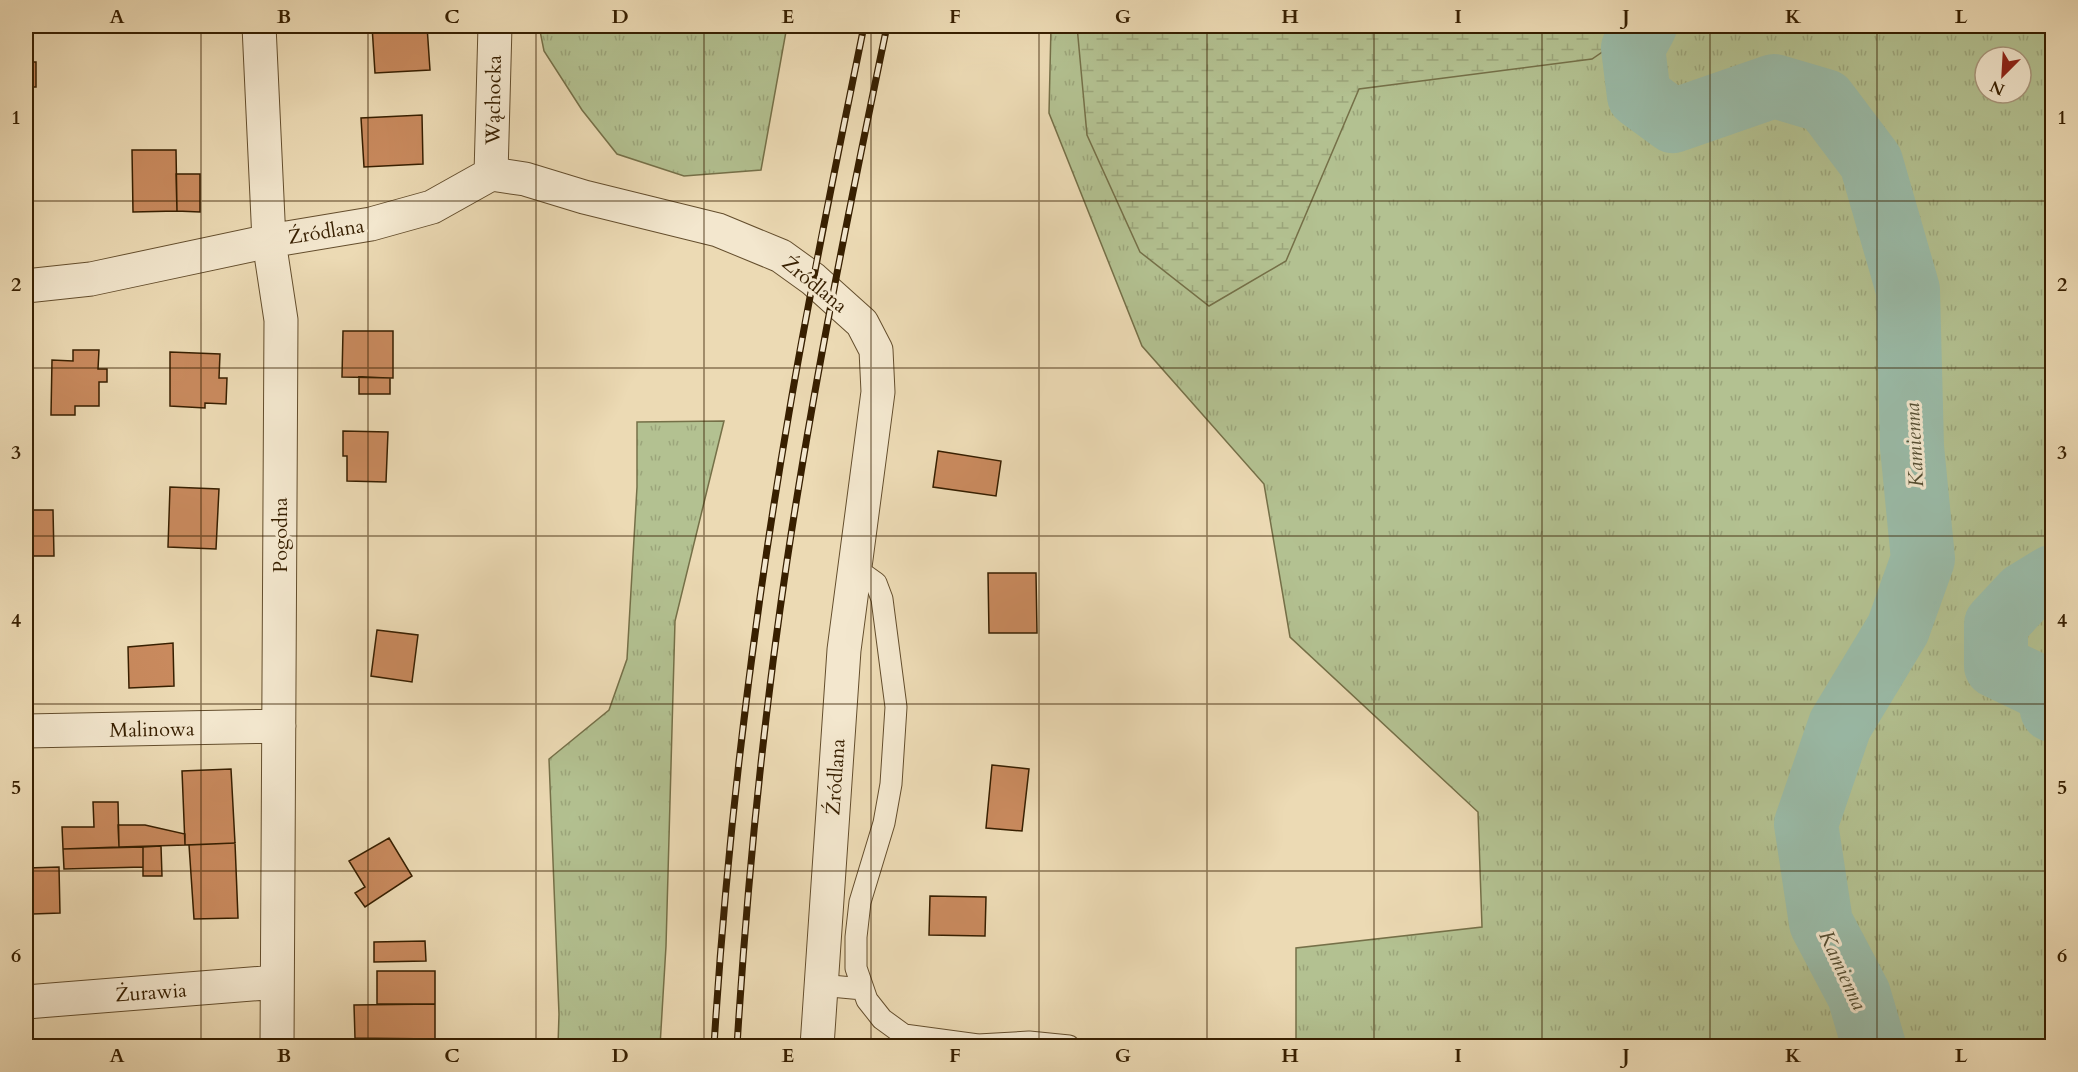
<svg xmlns="http://www.w3.org/2000/svg" width="2078" height="1072" viewBox="0 0 2078 1072" font-family="Cardo,serif">
	<style>
		.grass { fill: url(#grass-tufts); stroke: #757048; stroke-width: 1.5; fill-rule: evenodd }
		.wetland { fill: url(#wetland-marsh); stroke: #757048; stroke-width: 1.5 }
		.lines { fill: none; stroke-linecap: round; stroke-linejoin: round }
		.river { stroke: #9abba8; stroke-width: 64 }
		.building { fill: #c98a5e; stroke: #371f00; stroke-width: 1.5 }
		.service-casing { stroke: #644e2d; stroke-width: 23 }
		.minor-casing { stroke: #644e2d; stroke-width: 35 }
		.service { stroke: #f3e7ce; stroke-width: 21 }
		.minor { stroke: #f3e7ce; stroke-width: 33 }
		.rail-casing { stroke: #371f00; stroke-width: 7 }
		.rail { stroke: #f3e7ce; stroke-width: 4.5; stroke-dasharray: 14; stroke-linecap: butt }
		.grid { fill: none; stroke: #371f00; stroke-width: 1.5; stroke-opacity: 0.55 }
		.labels { text-anchor: middle; stroke-width: 6; stroke-linejoin: round; paint-order: stroke }
		.street-label { font-size: 20px; fill: #371f00; stroke: #f3e7ce }
		.water-label { font-size: 21px; font-style: italic; fill: #554e32; stroke: #f3e7ce }
		.neatline { fill: none; stroke: #371f00; stroke-width: 2 }
		.grid-label { font-size: 20px; text-anchor: middle; font-weight: bold; fill: #371f00 }
	</style>
	<defs>
		<pattern id="grass-tufts" width="24" height="20" patternUnits="userSpaceOnUse" patternTransform="scale(1.5)"><rect width="24" height="20" fill="#b3c191"/><path d="M3 7l-1-3M5 7V3M7 7l1-3M15 17l-1-3M17 17v-4M19 17l1-3" fill="none" stroke="#9ba57b"/></pattern>
		<pattern id="wetland-marsh" width="20" height="14" patternUnits="userSpaceOnUse" patternTransform="scale(1.5)"><rect width="20" height="14" fill="#b3c191"/><path d="M1 5h8M5 5V1M11 12h8M15 12V8" fill="none" stroke="#9ba57b"/></pattern>
	</defs>
	<rect width="100%" height="100%" fill="#ecdab4"/>
	<filter id="stains"><feTurbulence type="fractalNoise" baseFrequency=".00333" numOctaves="4"/><feColorMatrix values="0 0 0 0 .2 0 0 0 0 .09 0 0 0 0 .02 0 0 0 .5 -.17"/></filter>
	<radialGradient id="worn" r=".72"><stop offset=".6" stop-color="#630" stop-opacity="0"/><stop offset="1" stop-color="#630" stop-opacity=".3"/></radialGradient>
	<path class="grass" d="M539 26H787L761 170 684 176 617 154 582 110 544 51Z
		M1051 26H2052V1046H1296V948L1482 927 1478 812 1290 637 1264 484 1142 346 1049 113ZM1985 57H2021V93H1985Z
		M724 421 675 621 666 946 660 1046H558L559 1014 549 759 609 710 627 659 637 487V422Z"/>
	<path class="wetland" d="M1077 26H1640L1592 59 1359 89 1286 261 1209 306 1140 252 1087 135Z"/>
	<g class="lines">
		<path class="river" d="M1645 26 1633 48 1639 96 1673 121 1774 86 1825 101 1871 162 1908 290 1912 447 1923 559 1898 629 1840 725 1806 824 1821 923 1859 995 1874 1046
			M2052 577 2024 594 1996 624V666L2048 691 2052 710"/>
	</g>
	<path class="building" d="M372 26H427L430 70 375 73Z
		M26 62H36V87H26Z
		M422 115 423 164 364 167 361 118Z
		M132 150H176L177 211 133 212Z
		M176 174H200V212L177 211Z
		M343 331H393V378L342 377Z
		M73 350H99L98 369H107V382H99V406H75V415H51L52 360 73 361Z
		M170 352 220 354 219 378H227L226 404 205 403V408L170 406Z
		M359 377 390 378V394H359Z
		M343 431 388 432 386 482 347 481V456H343Z
		M938 451 1001 461 996 496 933 487Z
		M170 487 219 489 216 549 168 547Z
		M26 510H53L54 556H32L33 571H26Z
		M988 573H1036L1037 633H989Z
		M377 630 418 635 412 682 371 676Z
		M173 643 174 686 129 688 128 647Z
		M992 765 1029 769 1022 831 986 828Z
		M231 769 235 843 185 845 182 771Z
		M93 802H118L119 847 63 849 62 827H94Z
		M118 825H145L185 834V845L119 847Z
		M389 838 412 876 365 907 355 893 365 887 349 861Z
		M235 843 238 918 194 919 189 845Z
		M161 846 162 876H143V847Z
		M143 847V867L64 869 63 849Z
		M59 867 60 913 33 914V897H28L27 868Z
		M930 896 986 897 985 936 929 935Z
		M26 901H28L30 960 26 961Z
		M425 941 426 961 374 962V942Z
		M377 971H435V1004H377Z
		M435 1004V1039L355 1038 354 1005Z
		M355 1038 435 1039V1046H355Z"/>
	<g class="lines">
		<g class="service-casing">
			<path id="service" d="M855 568 876 583 882 599 896 707 891 784 884 823 860 902 856 937V968L867 1000 882 1019 904 1035 978 1045 1029 1042 1069 1046
				M820 985 863 989"/>
		</g>
		<g class="minor-casing">
			<path id="minor" d="M259 26 269 241 281 320 277 1046
				M491 174 495 26
				M26 286 91 279 269 241 371 224 432 207 491 174 525 179 584 197 718 230 781 256 813 279 862 323 876 350 878 392 844 650 817 1046
				M26 731 279 726
				M26 1002 277 982"/>
		</g>
		<use href="#service" class="service"/>
		<use href="#minor" class="minor"/>
		<g class="rail-casing">
			<path id="rail" d="M714 1046C727 834 753 622 789 413 811 283 838 154 864 26
				M737 1046C747 884 763 722 787 561 814 381 850 204 887 26"/>
		</g>
		<use href="#rail" class="rail"/>
	</g>
	<path class="grid" d="M201 26V1046M368 26V1046M536 26V1046M704 26V1046M871 26V1046M1039 26V1046M1207 26V1046M1374 26V1046M1542 26V1046M1710 26V1046M1877 26V1046M26 201H2052M26 368H2052M26 536H2052M26 704H2052M26 871H2052"/>
	<g class="labels">
		<g class="street-label">
			<text transform="translate(493 100) rotate(-89)" y="7">Wąchocka</text>
			<text transform="translate(326 231) rotate(-9)" y="7">Źródlana</text>
			<text transform="translate(815 284) rotate(39)" y="7">Źródlana</text>
			<text transform="translate(280 535) rotate(-90)" y="7">Pogodna</text>
			<text transform="translate(152 729) rotate(-1)" y="7">Malinowa</text>
			<text transform="translate(835 777) rotate(-86)" y="7">Źródlana</text>
			<text transform="translate(151 992) rotate(-4)" y="7">Żurawia</text>
		</g>
		<g class="water-label">
			<text transform="translate(1914 445) rotate(-93)" y="7">Kamienna</text>
			<text transform="translate(1843 970) rotate(65)" y="7">Kamienna</text>
		</g>
	</g>
	<rect width="2078" height="1072" fill="none" stroke="#ecdab4" stroke-width="66"/>
	<g transform="translate(2003 75) rotate(204)"><circle r="28" fill="#f3e7ce" stroke="#a8977c" stroke-width="1.5"/>
	<path d="M0-4.5L10 22L0 15L-10 22Z" fill="#8f2418"/>
	<text y="-9" font-size="16" font-weight="bold" text-anchor="middle" fill="#371f00">N</text>
	</g>
	<rect x="33" y="33" width="2012" height="1006" class="neatline"/>
	<g class="grid-label">
		<text x="117" y="23">A</text>
		<text x="284" y="23">B</text>
		<text x="452" y="23">C</text>
		<text x="620" y="23">D</text>
		<text x="788" y="23">E</text>
		<text x="955" y="23">F</text>
		<text x="1123" y="23">G</text>
		<text x="1290" y="23">H</text>
		<text x="1458" y="23">I</text>
		<text x="1626" y="23">J</text>
		<text x="1793" y="23">K</text>
		<text x="1961" y="23">L</text>
		<text x="16" y="124">1</text>
		<text x="2062" y="124">1</text>
		<text x="16" y="291">2</text>
		<text x="2062" y="291">2</text>
		<text x="16" y="459">3</text>
		<text x="2062" y="459">3</text>
		<text x="16" y="627">4</text>
		<text x="2062" y="627">4</text>
		<text x="16" y="794">5</text>
		<text x="2062" y="794">5</text>
		<text x="16" y="962">6</text>
		<text x="2062" y="962">6</text>
		<text x="117" y="1062">A</text>
		<text x="284" y="1062">B</text>
		<text x="452" y="1062">C</text>
		<text x="620" y="1062">D</text>
		<text x="788" y="1062">E</text>
		<text x="955" y="1062">F</text>
		<text x="1123" y="1062">G</text>
		<text x="1290" y="1062">H</text>
		<text x="1458" y="1062">I</text>
		<text x="1626" y="1062">J</text>
		<text x="1793" y="1062">K</text>
		<text x="1961" y="1062">L</text>
	</g>
	<rect width="100%" height="100%" filter="url(#stains)"/>
	<rect width="100%" height="100%" fill="url(#worn)"/>
</svg>
